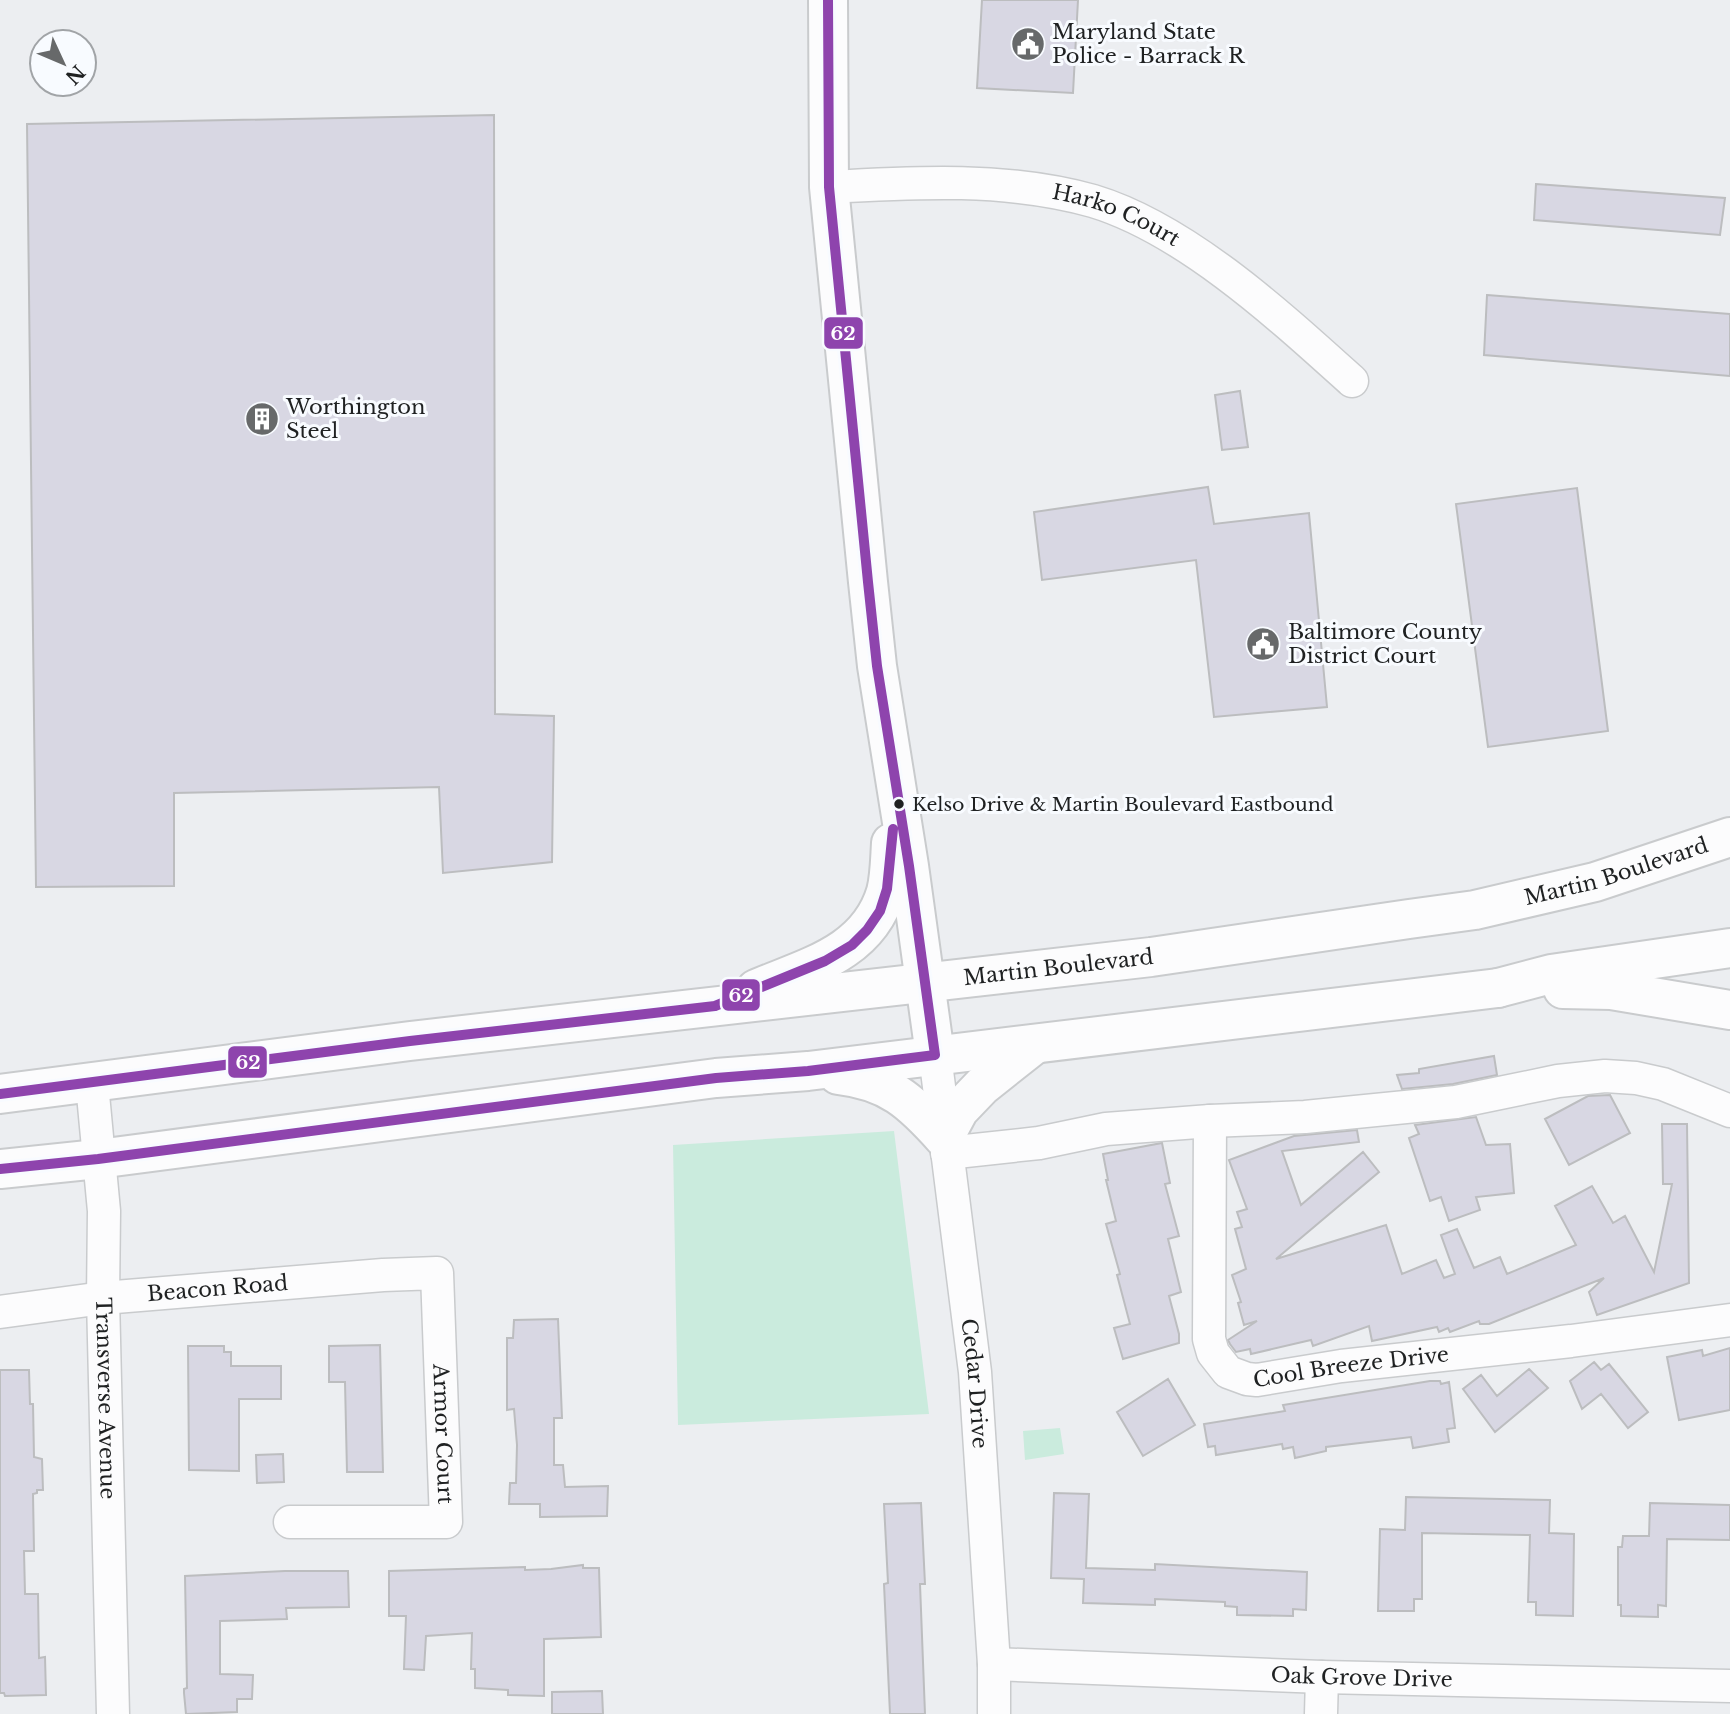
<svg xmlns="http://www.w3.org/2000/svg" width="1730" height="1714" viewBox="0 0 1730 1714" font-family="'Libre Baskerville',serif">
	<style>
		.green { fill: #caebdd }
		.building { fill: #d8d7e3; stroke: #bcbdbf; stroke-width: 2 }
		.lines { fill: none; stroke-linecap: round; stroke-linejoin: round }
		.street-casing { stroke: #c9cbcd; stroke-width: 35 }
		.secondary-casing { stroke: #c9cbcd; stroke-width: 42 }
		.highway-casing { stroke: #c9cbcd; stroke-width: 42 }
		.street { stroke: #fcfcfd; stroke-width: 32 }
		.secondary { stroke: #fcfcfd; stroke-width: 38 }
		.highway { stroke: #fcfcfd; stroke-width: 38 }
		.bus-1-casing { stroke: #f8fbff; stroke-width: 16 }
		.bus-1 { stroke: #8e44ad; stroke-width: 10 }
		.bus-dot { fill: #1f2122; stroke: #f8fbff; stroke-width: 2.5 }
		.labels { text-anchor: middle; stroke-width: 6; stroke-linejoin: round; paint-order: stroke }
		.bus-label { font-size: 19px; fill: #1f2122; stroke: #f8fbff; text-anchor: start }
		.poi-label { font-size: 21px; fill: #1f2122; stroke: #f8fbff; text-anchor: start }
		.street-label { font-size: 21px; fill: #1f2122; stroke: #f8fbff }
		.line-badge { stroke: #f8fbff; stroke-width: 2.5 }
		.badge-label { font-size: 19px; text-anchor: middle; font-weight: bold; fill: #fff }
	</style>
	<rect width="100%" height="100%" fill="#eceef1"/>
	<path class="green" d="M894 1131 929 1414 678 1425 673 1145Z
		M1060 1428 1064 1454 1025 1460 1023 1431Z"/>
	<path class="building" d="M982 0H1078L1073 93 977 88Z
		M494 115 495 714 554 716 552 862 443 873 439 787 174 793V886L36 887 27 124Z
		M1536 184 1725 198 1720 235 1534 220Z
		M1487 295 1730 314V376L1484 355Z
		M1240 391 1248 447 1222 450 1215 395Z
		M1208 487 1214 524 1309 513 1327 707 1214 717 1196 560 1042 580 1034 512Z
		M1577 488 1608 731 1488 747 1456 504Z
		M1494 1056 1497 1075 1453 1084 1402 1089 1397 1075 1419 1073V1069Z
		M1610 1095 1630 1133 1569 1165 1545 1119 1588 1096Z
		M1476 1117 1486 1145 1510 1144 1514 1193 1476 1197 1480 1210 1449 1221 1441 1197 1430 1201 1409 1138 1419 1134 1415 1125Z
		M1662 1124H1687L1689 1283 1597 1315 1589 1292 1604 1278 1489 1324H1480L1479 1321 1450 1332 1448 1328 1439 1332 1437 1327 1372 1341 1369 1326 1313 1346 1311 1340 1251 1354 1250 1349 1236 1352 1230 1344 1228 1340 1257 1321 1244 1325 1238 1303 1241 1302 1232 1275 1246 1269 1235 1229 1242 1227 1237 1212 1247 1209 1229 1160 1294 1136 1357 1130 1359 1142 1282 1151 1301 1205 1363 1152 1379 1172 1276 1259 1386 1225 1402 1274 1436 1260 1444 1278 1455 1274 1441 1235 1457 1229 1474 1268 1500 1257 1507 1274 1576 1245 1555 1206 1592 1186 1613 1223 1625 1216 1654 1272 1672 1184H1663Z
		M1162 1143 1170 1183 1165 1184 1179 1236 1168 1239 1181 1292 1169 1296 1179 1334V1343L1123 1359 1114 1328 1130 1324 1117 1275 1120 1274 1106 1224 1116 1221 1106 1180H1108L1103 1154Z
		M558 1319 562 1418H554V1465H563L565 1487 608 1486 607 1516 540 1517V1504H509L510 1483H516L517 1445 514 1409 507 1410V1338H513L514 1320Z
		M380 1345 383 1472H347L345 1382H329V1346Z
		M188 1346H224V1352H231V1366H281V1399H239V1471L189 1470Z
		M1730 1348V1410L1679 1420 1667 1357 1702 1350 1703 1356Z
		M1594 1362 1601 1370 1609 1364 1648 1412 1628 1428 1601 1394 1582 1409 1570 1381Z
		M1529 1369 1548 1388 1495 1432 1463 1389 1481 1375 1497 1396Z
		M0 1370H29L30 1404H33L34 1457 42 1459 43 1490H37V1493L33 1494 34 1551H24L25 1594H38L39 1658 45 1657 46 1695 5 1696 4 1693H0Z
		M1168 1379 1195 1425 1143 1456 1117 1412Z
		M1430 1381H1440L1441 1384 1449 1382 1455 1428 1447 1429 1449 1442 1413 1448 1411 1437 1326 1447V1451L1295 1458 1293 1447 1283 1449 1282 1444 1216 1455 1215 1446 1208 1447 1204 1424 1285 1411 1283 1405Z
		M283 1454 284 1482 257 1483 256 1455Z
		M1054 1493 1089 1494 1086 1568 1155 1570V1564L1307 1572 1306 1610 1293 1609V1616L1237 1615V1607L1225 1606V1602L1155 1599V1605L1083 1603 1084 1579 1051 1578Z
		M1406 1497 1550 1500 1549 1533 1574 1534 1573 1616 1536 1615V1602H1528L1530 1535 1422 1533V1599H1414V1611H1378L1380 1529 1405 1530Z
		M921 1503 925 1584H920L925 1714H890L884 1584 888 1583 884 1504Z
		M1650 1503 1730 1505V1540L1667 1539 1666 1606 1658 1605V1617L1621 1616V1605H1618V1547H1622L1623 1536H1649Z
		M583 1565V1568H599L601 1637 544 1639V1696L508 1695V1690L475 1688V1669H471L472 1633 426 1636 424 1670 404 1669 406 1616H389V1571L525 1567V1570L551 1569Z
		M285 1571H348L349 1607 286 1608 287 1619 220 1621V1674L253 1675 252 1699H237V1712L186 1714 184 1693V1689L187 1688 185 1576Z
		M602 1691 603 1714H552V1692Z"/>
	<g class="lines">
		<g class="street-casing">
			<g id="street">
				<path id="s1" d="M829 187C916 182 1008 177 1093 201 1186 229 1281 317 1352 381"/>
				<path id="s2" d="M935 1055 975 1372 994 1664V1714"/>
				<path id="s3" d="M92 1084 104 1211 103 1298 113 1714"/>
				<path id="s4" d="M1210 1121 1209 1339 1213 1353 1228 1372 1247 1379 1257 1380 1341 1366 1571 1341 1730 1320"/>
				<path d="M947 1153 1039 1143 1106 1129 1210 1121 1305 1117 1456 1102 1558 1081 1605 1076 1636 1078 1663 1084 1730 1111"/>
				<path id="s5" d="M0 1312 103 1298 383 1275 437 1273 446 1522H290"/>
				<path id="s6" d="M994 1664 1322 1677 1730 1686"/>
				<path d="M1321 1714 1322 1677"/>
			</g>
		</g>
		<g class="secondary-casing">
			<g id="secondary">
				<path d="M828 0 829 187 868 582 877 666 909 866 935 1055"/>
				<path d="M756 989C808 967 868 953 886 892 890 877 890 859 891 843"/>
				<path d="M838 1075C889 1081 911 1101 944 1138L959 1110 982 1086 1035 1044"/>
				<path id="s7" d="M0 1094 410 1041 1151 957 1409 919 1475 910 1595 882 1730 837"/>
				<path d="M0 1169 98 1159 716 1078 808 1071 1498 988"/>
			</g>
		</g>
		<g class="highway-casing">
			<path id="highway" d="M1498 988 1551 974 1730 948
				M1563 989 1611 990 1730 1010"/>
		</g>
		<use href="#street" class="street"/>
		<use href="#secondary" class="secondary"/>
		<use href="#highway" class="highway"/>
		<g class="bus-1-casing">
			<path id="bus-1" d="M0 1094 410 1041 715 1006 825 961 852 945 867 930 880 911 887 889 893 829
				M0 1169 98 1159 716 1078 808 1071 935 1055 909 866 877 666 868 582 829 187 828 0"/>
		</g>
		<use href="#bus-1" class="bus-1"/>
	</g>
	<defs>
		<g id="civic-disc" transform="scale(1.75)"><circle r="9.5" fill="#67696a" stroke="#f8fbff"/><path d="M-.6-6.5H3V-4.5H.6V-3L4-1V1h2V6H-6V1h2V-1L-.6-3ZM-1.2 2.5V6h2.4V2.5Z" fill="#fff"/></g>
		<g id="building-disc" transform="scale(1.75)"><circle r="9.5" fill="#67696a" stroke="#f8fbff"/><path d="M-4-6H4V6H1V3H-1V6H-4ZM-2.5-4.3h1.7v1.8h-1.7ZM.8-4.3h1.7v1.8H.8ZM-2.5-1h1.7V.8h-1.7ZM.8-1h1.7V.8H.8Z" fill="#fff"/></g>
	</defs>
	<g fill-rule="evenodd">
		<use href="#civic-disc" x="1028" y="44"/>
		<use href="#building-disc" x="262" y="419"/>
		<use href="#civic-disc" x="1263" y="644"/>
	</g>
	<circle class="bus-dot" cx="899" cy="804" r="6"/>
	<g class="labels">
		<g class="bus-label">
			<text x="912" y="811">Kelso Drive &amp; Martin Boulevard Eastbound</text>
		</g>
		<g class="poi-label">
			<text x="1052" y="39">Maryland State<tspan x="1052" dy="24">Police - Barrack R</tspan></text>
			<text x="286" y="414">Worthington<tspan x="286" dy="24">Steel</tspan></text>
			<text x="1288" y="639">Baltimore County<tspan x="1288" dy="24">District Court</tspan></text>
		</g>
		<g class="street-label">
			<text dy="7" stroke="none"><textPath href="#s1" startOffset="292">Harko Court</textPath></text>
			<text dy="7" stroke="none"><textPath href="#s7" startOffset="1633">Martin Boulevard</textPath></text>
			<text dy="7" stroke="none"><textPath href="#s7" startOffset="1066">Martin Boulevard</textPath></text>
			<text dy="7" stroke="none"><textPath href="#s5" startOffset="219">Beacon Road</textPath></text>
			<text dy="7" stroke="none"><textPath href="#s4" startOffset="382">Cool Breeze Drive</textPath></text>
			<text dy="7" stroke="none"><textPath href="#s2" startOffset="331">Cedar Drive</textPath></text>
			<text dy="7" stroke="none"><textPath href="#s3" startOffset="315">Transverse Avenue</textPath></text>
			<text dy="7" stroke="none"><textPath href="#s5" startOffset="600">Armor Court</textPath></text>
			<text dy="7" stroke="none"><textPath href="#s6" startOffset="368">Oak Grove Drive</textPath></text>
		</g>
	</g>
	<g class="line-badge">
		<rect x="823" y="316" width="41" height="34" rx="7" fill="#8e44ad"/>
		<rect x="721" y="978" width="40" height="34" rx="7" fill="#8e44ad"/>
		<rect x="227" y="1045" width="41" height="34" rx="7" fill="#8e44ad"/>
	</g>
	<g class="badge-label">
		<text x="843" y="340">62</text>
		<text x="741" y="1002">62</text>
		<text x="248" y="1069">62</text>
	</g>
	<g transform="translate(63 63) rotate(134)"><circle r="33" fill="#f8fbff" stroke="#a1a4a7" stroke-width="2"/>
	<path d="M0-5L12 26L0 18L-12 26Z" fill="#67696a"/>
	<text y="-10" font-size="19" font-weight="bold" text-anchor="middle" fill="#1f2122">N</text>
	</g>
</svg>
